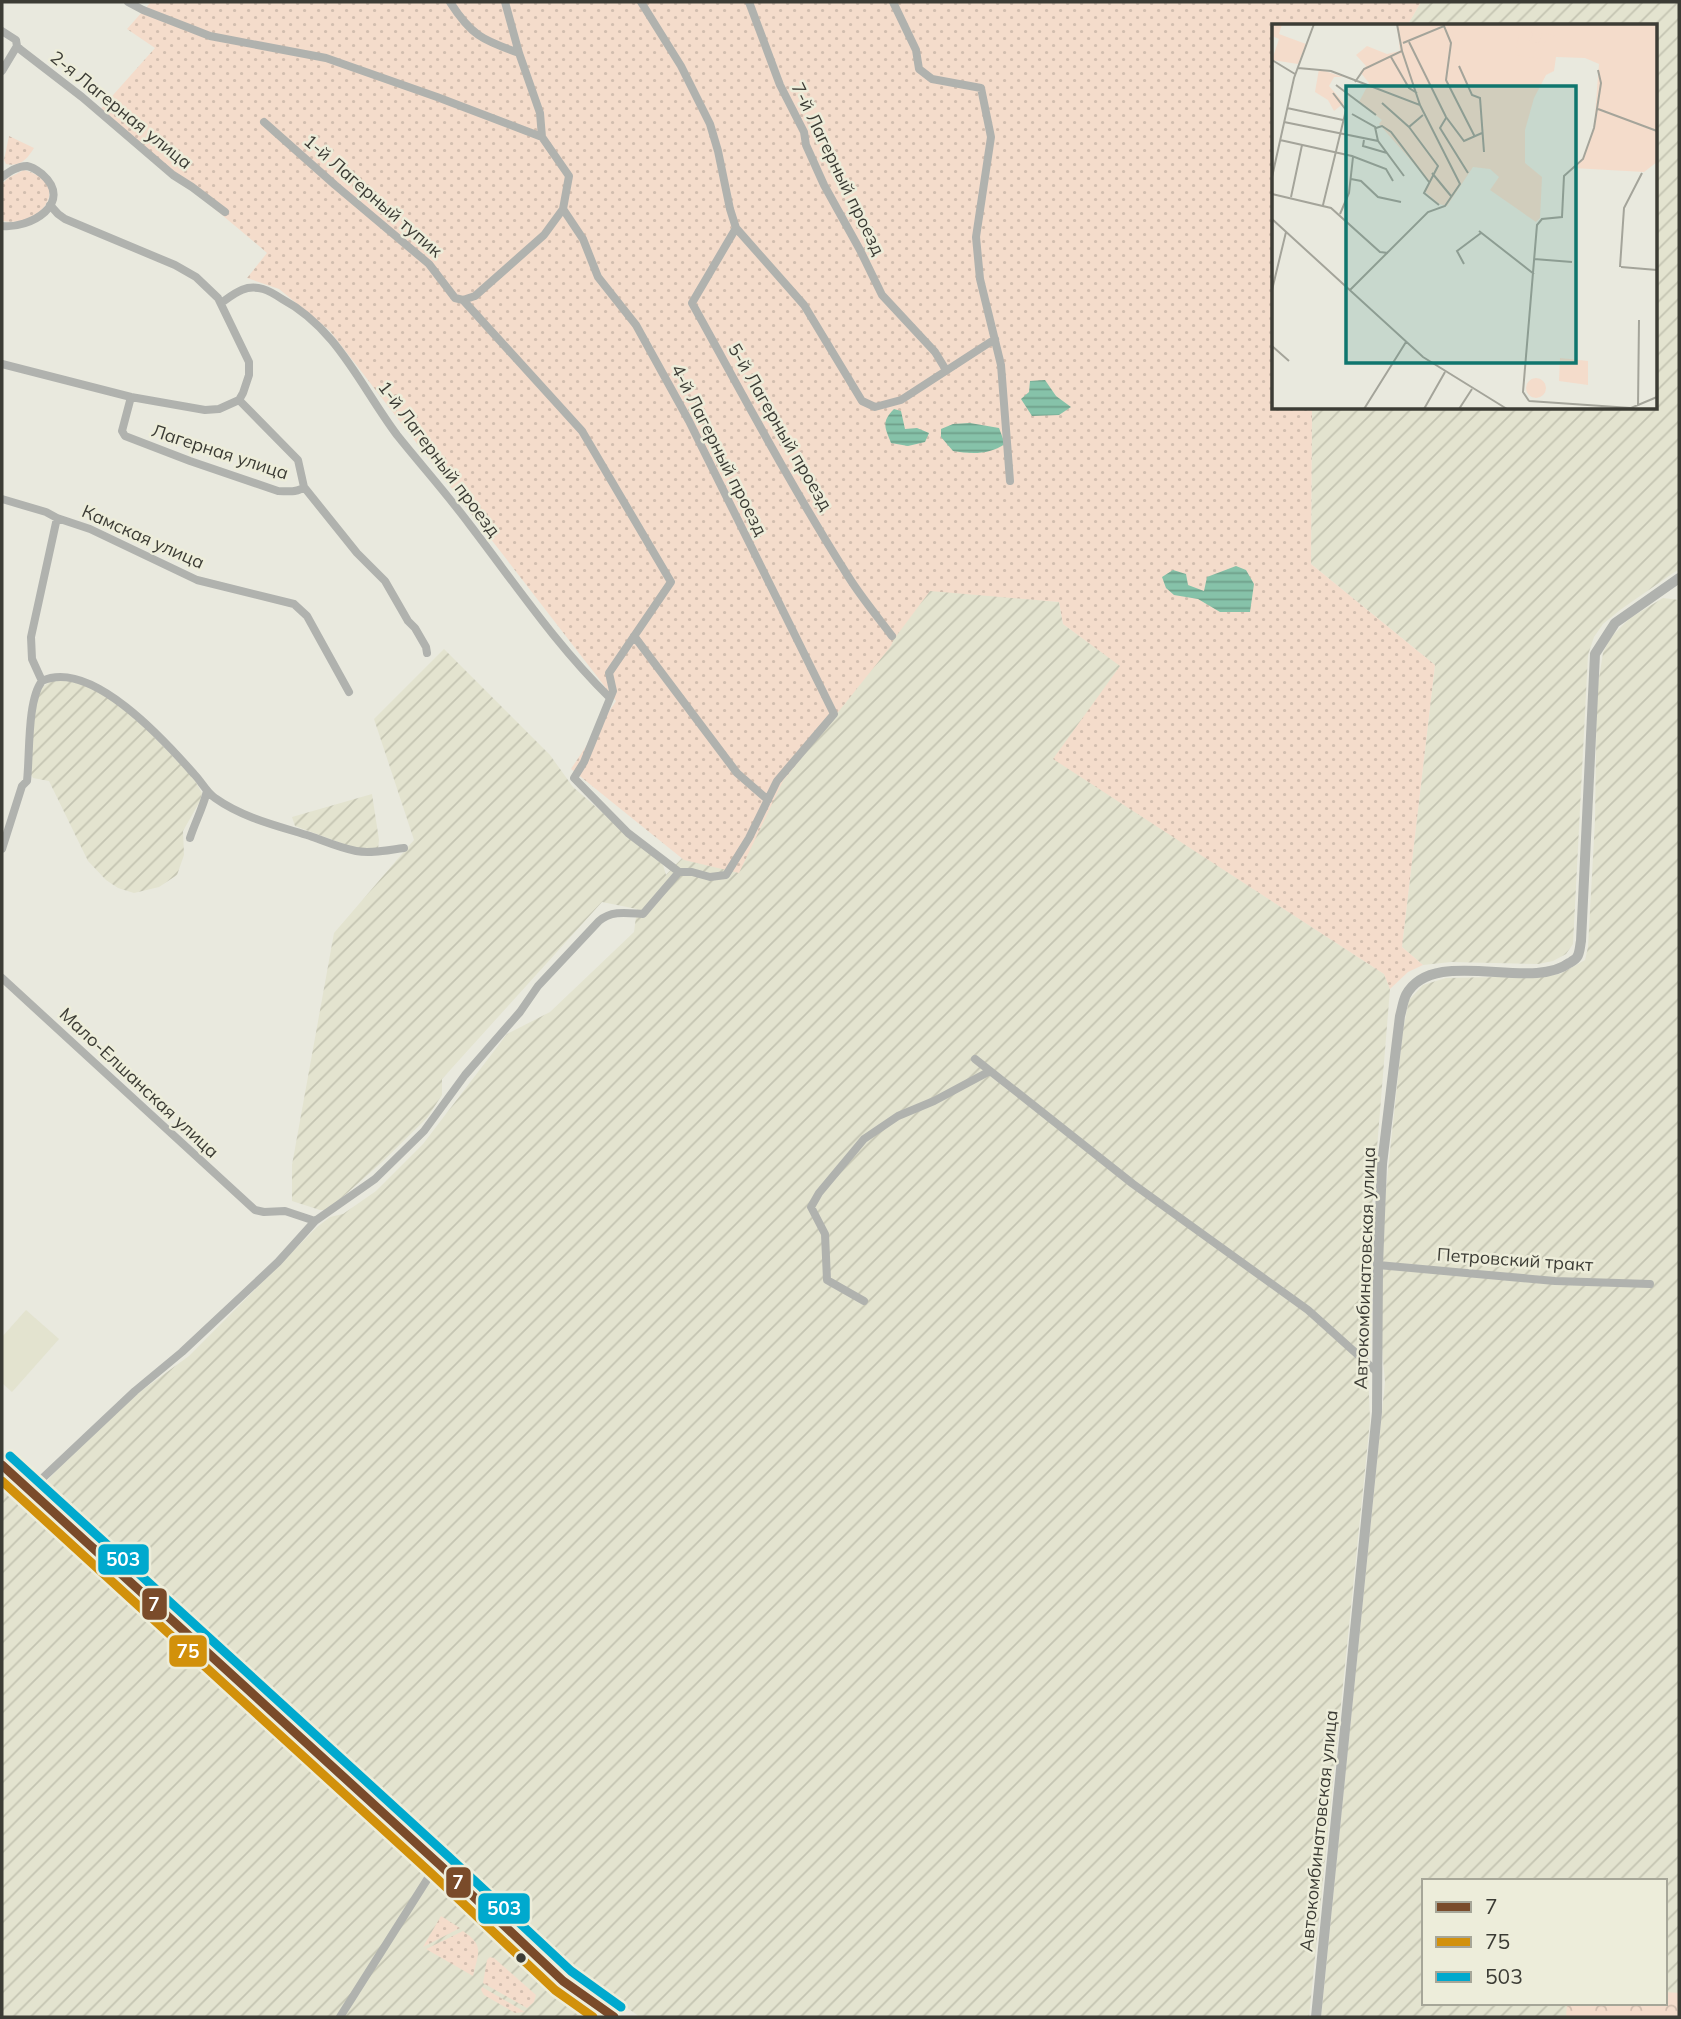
<svg xmlns="http://www.w3.org/2000/svg" width="1681" height="2019" viewBox="0 0 1681 2019" font-family="Mulish,sans-serif">
	<style>
		.built { fill: #e3e3cf }
		.industrial { fill: url(#industrial-furrows); fill-rule: evenodd }
		.green { fill: url(#green-dots) }
		.forest { fill: url(#forest-crowns) }
		.water { fill: url(#water-rules) }
		.lines { fill: none; stroke-linecap: round; stroke-linejoin: round }
		.minor { stroke: #b0b2ae; stroke-width: 8 }
		.tertiary { stroke: #b0b2ae; stroke-width: 10 }
		.primary { stroke: #a8a9a4; stroke-width: 12 }
		.bus-1-casing { stroke: #ededda; stroke-width: 14 }
		.bus-2-casing { stroke: #ededda; stroke-width: 14 }
		.bus-3-casing { stroke: #ededda; stroke-width: 14 }
		.bus-1 { stroke: #7a4b2a; stroke-width: 9 }
		.bus-2 { stroke: #d2910b; stroke-width: 9 }
		.bus-3 { stroke: #00a9ce; stroke-width: 9 }
		.bus-dot { fill: #3c3c35; stroke: #ededda; stroke-width: 2.5 }
		.labels { text-anchor: middle; stroke-width: 5; stroke-linejoin: round; paint-order: stroke }
		.street-label { font-size: 18px; fill: #3c3c35; stroke: #ededda }
		.inset-road { fill: none; stroke: #a4a49a; stroke-width: 2 }
		.view { fill: #0f766e; fill-opacity: 0.15; stroke: #0f766e; stroke-width: 3.5 }
		.inset-edge { fill: none; stroke: #3c3c35; stroke-width: 3.5 }
		.line-badge { stroke: #ededda; stroke-width: 2.5 }
		.badge-label { font-size: 19px; text-anchor: middle; font-weight: bold; fill: #fff }
	</style>
	<defs>
		<pattern id="industrial-furrows" width="10" height="10" patternUnits="userSpaceOnUse" patternTransform="scale(1.75)"><rect width="10" height="10" fill="#e3e3cf"/><path d="M-1 1l2-2M0 10L10 0M9 11l2-2" fill="none" stroke="#c4c4b2"/></pattern>
		<pattern id="green-dots" width="8" height="8" patternUnits="userSpaceOnUse" patternTransform="scale(1.75)"><rect width="8" height="8" fill="#f4dccb"/><path d="M2 2h.1M6 6h.1" fill="none" stroke="#d2beaf" stroke-width="1.8" stroke-linecap="round"/></pattern>
		<pattern id="forest-crowns" width="20" height="18" patternUnits="userSpaceOnUse" patternTransform="scale(1.75)"><rect width="20" height="18" fill="#f4dccb"/><path d="M2 6a3 3 0 1 1 6 0M12 15a3 3 0 1 1 6 0" fill="none" stroke="#d2beaf"/></pattern>
		<pattern id="water-rules" width="6" height="5" patternUnits="userSpaceOnUse" patternTransform="scale(1.75)"><rect width="6" height="5" fill="#86c2a9"/><path d="M0 2.5h6" fill="none" stroke="#6f9f8a"/></pattern>
	</defs>
	<rect width="100%" height="100%" fill="#e9e9de"/>
	<path class="built" d="M26 1310 59 1339 12 1392 2 1383V1337Z"/>
	<path class="industrial" d="M1421 2H1679V569L1620 610 1603 624 1594 637 1588 655 1573 944 1566 954 1553 961 1538 964 1451 962 1423 965 1402 947 1435 665 1311 564 1312 408H1655V26H1407Z
		M930 590 1059 602 1063 624 1121 666 1054 759 1384 974 1390 989 1365 1295 1370 1421 1309 2017H640L584 1977 507 1914 433 1844 317 1742 46 1492 45 1483 58 1469 137 1394 189 1356 317 1227 330 1217 343 1214 376 1191 423 1144 507 1034 550 1012 634 932 637 909 602 902 442 1079V1095L427 1118 382 1162 328 1210H320L292 1201V1165L334 933 414 840 374 719 444 649 550 755 573 787 663 865 666 875 685 855 784 776Z
		M1663 598 1679 600V2017H1321L1385 1382 1377 1293 1379 1254 1403 1030 1409 1000 1423 985 1446 978 1546 976 1560 974 1585 960 1588 947 1595 820 1597 691 1603 653 1611 637 1630 618ZM1424 1881H1665V2003H1424Z
		M51 681H69L86 686 111 698 146 729 193 777 202 793 200 801 183 831 184 855 177 875 159 887 134 893 118 888 106 880 88 861 49 781 33 778 30 773 35 707 41 688Z
		M372 794 379 840 378 849H357L295 826 292 817Z
		M4 1480 425 1867 448 1890 560 1990 598 2017H2V1483Z"/>
	<path class="green" d="M151 2H1421L1407 26H1273V408H1312L1311 564 1435 665 1402 947 1423 965 1408 972 1390 989 1384 974 1053 759 1120 666 1063 624 1059 602 930 591 894 639 891 646 783 781 739 873 684 860 571 769 616 701 330 331 279 289 247 278 267 253C212 205 153 160 97 113L155 48 127 29Z
		M9 136 34 148C27 159 21 167 6 164L4 160Z
		M24 170C74 184 41 228 2 221V184L8 178Z
		M441 1916 460 1928 423 1947Z
		M463 1931C485 1946 478 1953 473 1976L426 1949Z
		M490 1957 494 1958 536 1995 534 2002 527 2008 483 1983 487 1960Z
		M482 1987 525 2012 515 2013 484 1995 481 1990Z"/>
	<path class="forest" d="M1665 1992 1679 1993V2017H1566L1567 2003H1665Z"/>
	<path class="water" d="M1045 380 1056 396 1071 407 1059 415 1032 416 1021 399 1029 392 1030 381Z
		M894 409 901 411 905 429 917 428 929 433 925 442 908 446 891 443C885 428 881 422 894 409Z
		M970 423 999 428 1005 444C989 455 971 454 953 451L941 437V429L953 424Z
		M1236 566 1246 570 1254 584 1250 612H1220L1198 599 1174 595 1166 588 1162 577 1173 570 1186 574 1188 585 1204 591 1207 577Z"/>
	<g class="lines">
		<path class="minor" d="M128 2 143 10 210 36 326 58 437 97 542 137 569 176 563 209 544 235 475 296 463 300 582 431 671 582 609 673 613 691 584 762 574 778 628 833 679 872H692L710 877 726 875 749 838 777 781 834 714 689 421 636 325 598 277 583 239 563 209
			M450 2C471 35 482 40 519 53
			M505 2 519 53 540 113 542 137
			M641 2 681 66 710 124 718 151 730 209 736 228 804 305 862 401 875 407 901 400 995 339
			M749 2 780 85 804 132 806 145 824 185 860 250 882 295 935 352 946 370
			M893 2 916 50 919 69 932 79 981 88 991 137 976 237 980 279 1001 365 1010 481
			M2 31 16 40 17 46 21 50 82 97 173 175 192 187 225 212
			M2 71 17 46
			M264 122 335 185 429 264 455 298 463 300
			M2 177C9 172 17 166 27 166 33 167 38 171 42 174 75 203 30 229 2 226
			M50 205 58 214 65 219 175 265 196 277 218 298 249 362V375L243 393 239 400
			M736 228 692 303C743 395 792 488 848 576 861 597 877 616 892 636
			M221 303C235 293 245 284 263 289 270 291 276 295 282 299 337 328 361 387 397 435 421 465 447 494 470 525 516 585 556 645 610 698
			M2 364 131 397 205 410 219 409 239 400
			M131 397 122 431 125 436 190 461 278 491C287 491 298 493 304 487
			M239 400 298 460 304 487 357 553 385 581 408 621 415 628 426 647 427 653
			M2 499 46 512 57 518 90 529 197 580 294 604 307 616 349 692
			M634 636 737 773 768 800
			M42 681C91 658 166 742 194 774 202 782 206 792 215 798 243 818 278 826 310 836 324 841 340 848 356 851 371 854 388 850 404 848
			M190 838C195 822 203 808 207 791
			M2 849 22 786 27 781C30 755 27 700 42 681L32 659 31 637 57 518
			M2 978 255 1210 264 1212 285 1211 315 1221
			M975 1059 1133 1184 1308 1310 1377 1372
			M1378 1265 1555 1281 1650 1284
			M864 1301 827 1280 825 1234 811 1207 819 1193 864 1139 898 1116 934 1101 990 1071
			M30 1490 135 1391 182 1352 278 1262 315 1221 375 1179 424 1131 465 1075 520 1012 538 986 599 921C612 910 627 913 643 914L679 872
			M340 2017 430 1875 440 1865"/>
		<path class="tertiary" d="M1316 2017 1377 1412 1378 1265 1382 1164 1400 1016C1402 1009 1403 1001 1406 995 1433 945 1531 992 1569 963 1570 963 1577 958 1577 957 1580 953 1580 945 1581 941L1595 654 1615 623 1679 578"/>
		<path class="primary" d="M2 1465 440 1865 563 1981 614 2017"/>
		<g class="bus-1-casing">
			<path id="bus-1" d="M2 1465 440 1865 563 1981 614 2017"/>
		</g>
		<g class="bus-2-casing">
			<path id="bus-2" d="M2 1481 432 1874 555 1990 593 2017"/>
		</g>
		<g class="bus-3-casing">
			<path id="bus-3" d="M10 1456 448 1856 571 1971 621 2007"/>
		</g>
		<use href="#bus-1" class="bus-1"/>
		<use href="#bus-2" class="bus-2"/>
		<use href="#bus-3" class="bus-3"/>
	</g>
	<circle class="bus-dot" cx="521" cy="1958" r="6"/>
	<g class="labels">
		<g class="street-label">
			<text transform="translate(121 110) rotate(39)" y="6">2-я Лагерная улица</text>
			<text transform="translate(838 169) rotate(64)" y="6">7-й Лагерный проезд</text>
			<text transform="translate(373 196) rotate(41)" y="6">1-й Лагерный тупик</text>
			<text transform="translate(780 427) rotate(60)" y="6">5-й Лагерный проезд</text>
			<text transform="translate(719 450) rotate(63)" y="6">4-й Лагерный проезд</text>
			<text transform="translate(220 452) rotate(18)" y="6">Лагерная улица</text>
			<text transform="translate(439 459) rotate(53)" y="6">1-й Лагерный проезд</text>
			<text transform="translate(143 537) rotate(24)" y="6">Камская улица</text>
			<text transform="translate(139 1083) rotate(43)" y="6">Мало-Елшанская улица</text>
			<text transform="translate(1515 1260) rotate(4)" y="6">Петровский тракт</text>
			<text transform="translate(1365 1268) rotate(-88)" y="6">Автокомбинатовская улица</text>
			<text transform="translate(1319 1831) rotate(-84)" y="6">Автокомбинатовская улица</text>
		</g>
	</g>
	<g transform="translate(1272 24)">
		<rect width="385" height="385" fill="#e9e9de"/>
		<path d="M0 0H10L7 10 34 20 26 40 0 36 7 15 0 12ZM125 0H385V138L372 148 301 144 311 135 322 104 327 40 313 34 284 33 282 47 274 51 262 74 253 106V139L270 153 268 194 264 198 218 166 227 153 218 145 201 143 175 182 167 180 152 167 158 158 107 100 110 96 87 78 97 59 88 48 94 42 84 31 95 22 115 30 128 27ZM47 45 71 53H62L57 62 72 79 62 87 56 76 43 68Z" fill="#f4dccb"/>
		<path d="M288 334 316 337V361L287 357ZM254 364a10 10 0 1 1 20 0a10 10 0 1 1-20 0Z" fill="#f4dccb"/>
		<path d="M249 0 252 4 256 0H266L257 2 261 11 255 20 267 18 270 9 283 11 272 19 268 35 243 31Z" fill="#f4dccb"/>
		<path class="inset-road" d="M137 18 174 93 192 117 210 109M131 19 172 2 179 19 174 56 203 113M130 27 148 81M119 33 137 64 145 69M0 36 23 50M187 42 200 71 208 74 212 128M26 44 59 47 148 81 188 160 173 182 156 188 78 266M83 58 92 45 130 27 125 0M64 61 104 91M110 79 137 103M15 84 71 96M326 85 385 107M80 90 103 103 106 117M151 91 137 103 166 142 152 169 167 181M174 94 168 104 196 149M12 98 106 117 132 152M104 104 110 102 119 108 157 158M8 116 80 132 114 145 121 157M92 116 91 122 115 129M160 149 179 172M0 153 22 54 42 0M79 155 89 157 106 173 129 178M0 170 59 184 108 228 116 229M19 173 30 121M51 181 74 86 61 69M68 190 77 169 81 133M0 195 151 333 235 385M207 207 262 250M262 235 300 238M192 240 185 227 209 209M348 243 352 184 370 149M349 243 385 246M0 266 14 208M0 322 17 337M257 377 251 368 265 201 270 195 290 193 292 152 311 135 322 104 329 59 326 46M257 377 359 384 385 373M366 382 367 296M92 385 134 318M152 385 173 348M187 385 200 365"/>
		<path class="view" d="M74 62H304V339H74Z"/>
		<rect width="385" height="385" class="inset-edge"/>
	</g>
	<g class="line-badge">
		<rect x="97" y="1543" width="53" height="33" rx="7" fill="#00a9ce"/>
		<rect x="141" y="1587" width="27" height="34" rx="7" fill="#7a4b2a"/>
		<rect x="168" y="1634" width="40" height="34" rx="7" fill="#d2910b"/>
		<rect x="445" y="1866" width="27" height="33" rx="7" fill="#7a4b2a"/>
		<rect x="477" y="1892" width="54" height="33" rx="7" fill="#00a9ce"/>
	</g>
	<g class="badge-label">
		<text x="123" y="1566">503</text>
		<text x="154" y="1611">7</text>
		<text x="188" y="1658">75</text>
		<text x="458" y="1889">7</text>
		<text x="504" y="1915">503</text>
	</g>
	<rect width="1681" height="2019" fill="none" stroke="#3c3c35" stroke-width="7"/>
	<rect x="1422" y="1879" width="245" height="126" fill="#ededda" stroke="#a6a698" stroke-width="2"/>
	<rect x="1436" y="1902" width="35" height="10" fill="#7a4b2a" stroke="#a6a698" stroke-width="2"/>
	<text x="1485" y="1914" font-size="21" fill="#3c3c35">7</text>
	<rect x="1436" y="1937" width="35" height="10" fill="#d2910b" stroke="#a6a698" stroke-width="2"/>
	<text x="1485" y="1949" font-size="21" fill="#3c3c35">75</text>
	<rect x="1436" y="1972" width="35" height="10" fill="#00a9ce" stroke="#a6a698" stroke-width="2"/>
	<text x="1485" y="1984" font-size="21" fill="#3c3c35">503</text>
</svg>
